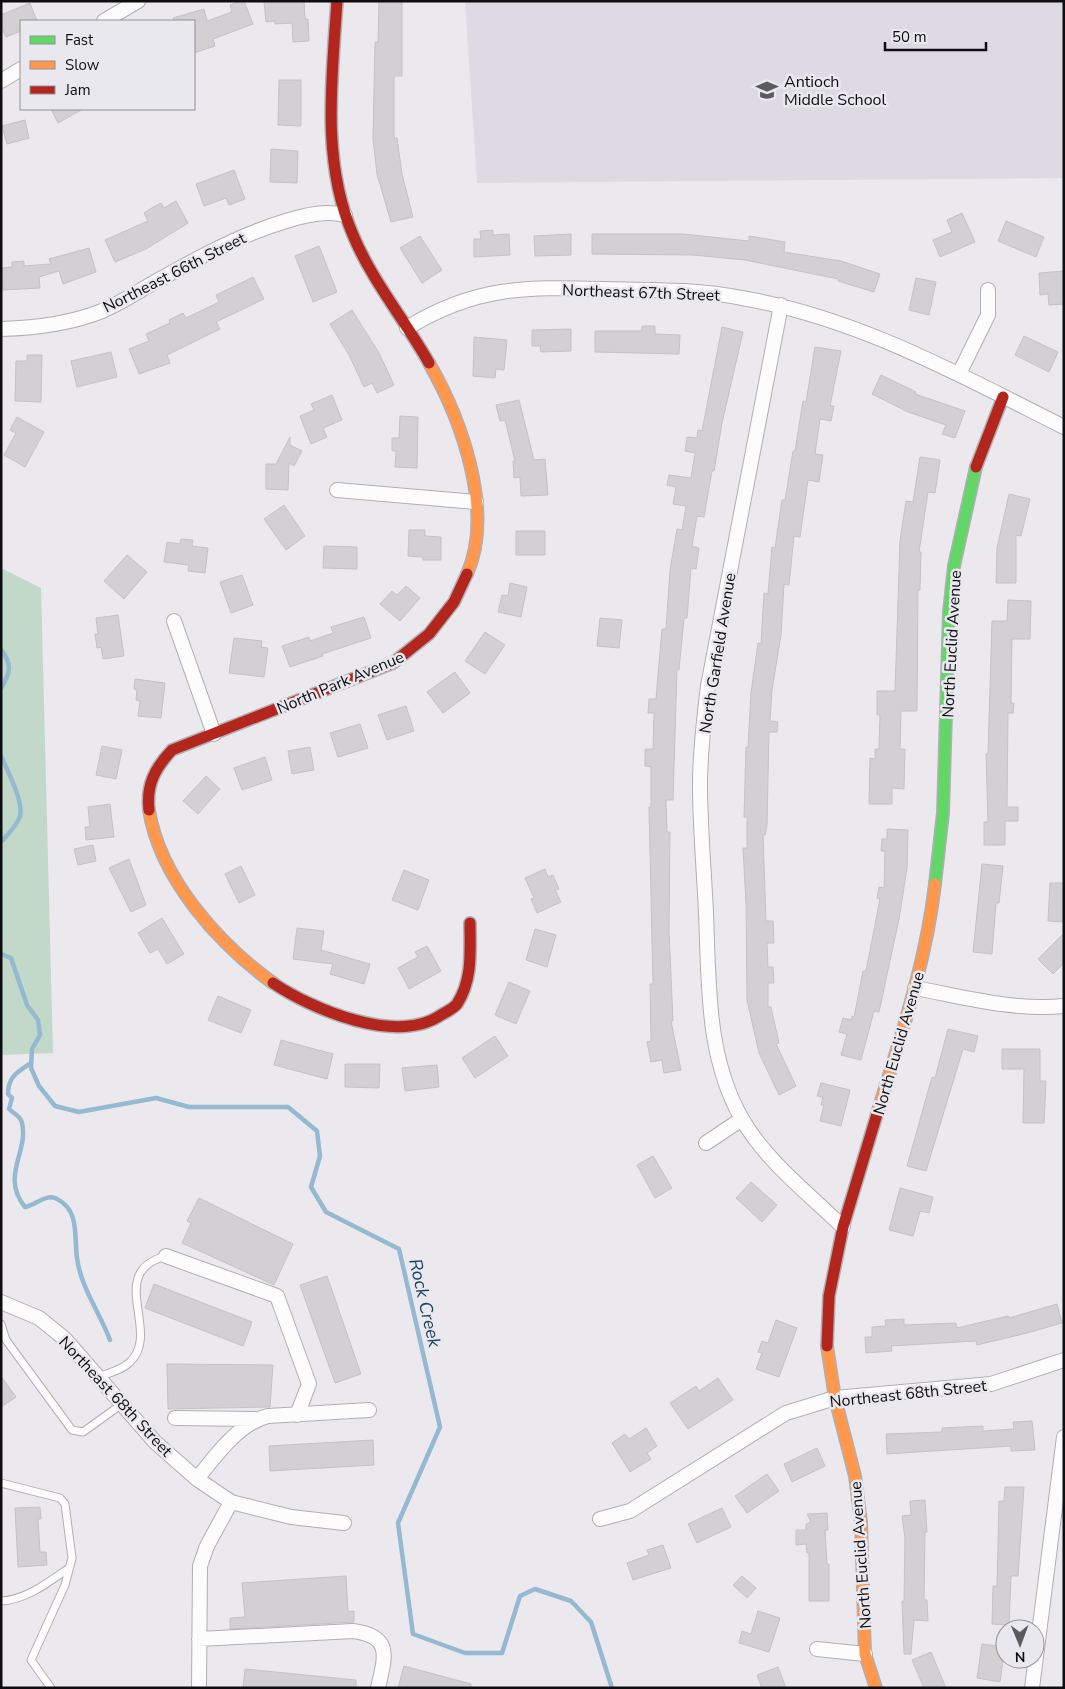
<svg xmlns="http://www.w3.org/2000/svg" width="1065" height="1689" viewBox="0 0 1065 1689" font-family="'Nunito Sans',sans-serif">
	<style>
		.built { fill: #dddae3 }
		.green { fill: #c2d8c8 }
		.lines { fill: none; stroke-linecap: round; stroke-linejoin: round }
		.stream { stroke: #95b9d1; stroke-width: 4.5 }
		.building { fill: #d2d0d3; stroke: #c4c2c5 }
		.lane-casing { stroke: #b1afb3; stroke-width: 9 }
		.street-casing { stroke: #b1afb3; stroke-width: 16 }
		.fast-casing { stroke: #b1afb3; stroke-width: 14 }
		.slow-casing { stroke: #b1afb3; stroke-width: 14 }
		.jam-casing { stroke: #b1afb3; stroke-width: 14 }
		.lane { stroke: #fcfcfc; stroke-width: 7 }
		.street { stroke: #fcfcfc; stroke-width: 14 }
		.fast { stroke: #63d668; stroke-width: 11 }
		.slow { stroke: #ff974d; stroke-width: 11 }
		.jam { stroke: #b3261e; stroke-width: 11 }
		.labels { text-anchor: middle; stroke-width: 5; stroke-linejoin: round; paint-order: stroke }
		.poi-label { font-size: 16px; fill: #0e0e10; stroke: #eae8ef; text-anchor: start }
		.street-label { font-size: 16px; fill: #0e0e10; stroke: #eae8ef }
		.water-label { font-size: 18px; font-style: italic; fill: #1a455d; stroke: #eae8ef }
	</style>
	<rect width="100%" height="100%" fill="#ebe9ee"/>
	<path class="built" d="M465 1H1064V178L477 183Z"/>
	<path class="green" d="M1 568 41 588 53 1053 1 1055Z"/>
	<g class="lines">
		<path class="stream" d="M1 650C13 664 10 674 1 688
			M1 756C7 770 24 802 20 816 17 826 8 834 1 842
			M1 954 11 958 27 1005 38 1020 40 1035 32 1049 31 1068 39 1086 55 1106 79 1112 156 1098 189 1107H288L317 1131 320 1156 311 1187 326 1212 399 1249 440 1427 398 1523 413 1634 465 1653H502L520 1596 535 1589 571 1601 591 1622 612 1688
			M31 1063C18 1072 8 1076 8 1094L12 1098 9 1109C13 1113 21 1116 22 1123 29 1152 0 1176 25 1207 36 1205 46 1193 57 1199 80 1210 74 1238 77 1258 81 1288 100 1313 110 1340"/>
	</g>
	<path class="building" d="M240 1H244L253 24 213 39 215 46 194 53V21H174L173 18 204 9 207 21 232 12 230 5Z
		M264 1H304L305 19H308L309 41 293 42 292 23 275 24V21L266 22Z
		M379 1H402V76H394V138H397L402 174 413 217 391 222 377 174 373 139 375 42H378Z
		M30 3 37 21H21V31L6 37 1 26V15Z
		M279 80H301V126L278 125Z
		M51 109H83L58 123Z
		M25 120 29 138 7 144 2 126Z
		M271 149 298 151 297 183 270 182Z
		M234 170 245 199 229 205 226 198 204 206 196 184Z
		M176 201 188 223 146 249 115 262 105 240 148 221 144 213 150 209 161 203 164 208Z
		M962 213 975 242 940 257 933 240 952 232 947 220Z
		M1006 221 1044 237 1036 257 998 241Z
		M493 230V235L509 234 510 255 474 257V239H481L480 231Z
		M571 234V255L535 256 534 236Z
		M592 234H683L749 241V236L785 242 784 252 841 261 880 274 874 292 838 281V279L745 260 693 255 592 254Z
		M420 236 442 270 422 283 400 248Z
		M319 246 337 292 313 302 295 256Z
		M89 248 96 272 63 284 59 271 39 277 40 288 3 290 2 268 12 267V262L24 261V266L51 264 49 259Z
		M1064 271V304L1049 305 1048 294 1040 295 1039 273Z
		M253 277 264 299 216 322 220 329 167 355 170 363 139 374 129 349 149 341 146 334 170 323 169 320 183 313 186 318 219 302 216 295Z
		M916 278 936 282 929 315 909 310Z
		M352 310 379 353 394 385 377 393 372 383 364 387 349 355 330 324Z
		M642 326H655V334L680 335 679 354 595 352V331H642Z
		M722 327 743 332 722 423 714 471H712L704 517 697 516 692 546 699 548 696 569 691 568 687 618H684L679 670 677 669 673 800H666L667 832H670L669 931 673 1021H671L681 1070 664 1073 662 1060 651 1062 647 1042 651 1041 650 984H653L649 807H651V767L645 766V749H653L654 713H648L649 699H656L662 629H666L670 570 677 529 682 530 686 506 673 504 676 487 667 485 669 475 691 478 695 453 685 451 687 437 697 438 698 430 702 431Z
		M571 329V351L541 352 540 346H532V330Z
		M1024 336 1058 352 1049 372 1015 355Z
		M474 337 507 340 504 370 496 369 495 378 473 376Z
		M815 347 841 351 830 406H834L831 421 820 419 815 454 823 455 819 482 808 480 800 537 794 536 789 585 784 584 781 635 772 690 770 721 778 722 777 732H769L767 825 765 835H763L766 921H773L774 943H767L768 967H773L774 983H768V1007H771L779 1043 776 1044 796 1086 779 1095 759 1053 747 1000 746 904 743 848H747V817H744L746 747H748L751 693 758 643 761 644 764 593 768 594 772 547 775 548 782 500H785L793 451H795L803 401 806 402Z
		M111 352 117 377 77 387 71 361Z
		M27 355H42L41 402 15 401 16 361H27Z
		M881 375 916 392 915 394 965 411 955 438 942 434 946 425 908 412 872 394Z
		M332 395 342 420 323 428 327 437 311 444 300 416 314 410 311 404Z
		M519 400 534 460 545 459 548 495 521 496 520 477 514 478 513 461H515L505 420 500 421 496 405Z
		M400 416 418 417 417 468 395 467 396 451H392V438H399Z
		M17 417 44 432 25 467 4 455 16 433 10 430Z
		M290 437V445L302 451 294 466 289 463 288 490 266 489V464H276Z
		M920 457 940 460 935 493 928 492 919 552H921L920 590H918L917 711H901L900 749H905L904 789 892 788V804H869L870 758 875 759V749H879L880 715H877V691H895L900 541 906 501 913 502Z
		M1009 494 1030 499 1021 536 1016 535V583H996L997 548Z
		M284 505 305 536 286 550 264 519Z
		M409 530H425V536L441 537V560H423V557L408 556Z
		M516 531H545V555H516Z
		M181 539 193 540 192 546 208 548 205 573 188 571 189 565 164 562 167 542 180 544Z
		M324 546 357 547V569L323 568Z
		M127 555 147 572 124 599 104 581Z
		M242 575 253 605 231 613 220 582Z
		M510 583 527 587 521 617 498 612 502 595 508 596Z
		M406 586 420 598 400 621 380 604 392 591 397 595Z
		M1008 600 1031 601 1030 639H1012L1011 703H1014L1013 713H1008L1007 807H1018V821H1005V845H984V822H988L986 754H988L992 621H1007Z
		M118 615 124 656 103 659 101 647 97 648 95 634H98L96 618Z
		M364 617 371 638 322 654 323 656 290 667 282 646 309 637 310 641 333 633 331 627Z
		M600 618 622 620 619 648 597 646Z
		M485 632 505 645 485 674 465 661Z
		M234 638 262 641 261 647 268 648 264 677 229 673Z
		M455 672 470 693 443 713 427 692Z
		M135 679 165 683 161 718 138 716 140 701 136 700 137 690 134 689Z
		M406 706 414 731 387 740 378 715Z
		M360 724 368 748 338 757 330 733Z
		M102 746 122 750 116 779 96 775Z
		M310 747 314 770 292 774 288 751Z
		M265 757 272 780 242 790 234 768Z
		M206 776 220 789 198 814 183 801Z
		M110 804 114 837 86 840 85 827H90L88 807Z
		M887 829 908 830 907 868 899 919 879 1012 874 1011 861 1060 841 1055 847 1034 839 1032 843 1018 851 1020 852 1016 854 1017 863 971H866L880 899 877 898 879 887 884 888 885 851H881L882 839H887Z
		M93 845 96 861 78 865 74 849Z
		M129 859 146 905 131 912 109 868Z
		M982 864 1003 866 999 903H996L992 954 973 952Z
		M241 866 255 895 239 903 225 874Z
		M545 869 548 877 553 875 559 889 555 890 561 902 537 913 531 899 534 898 525 878Z
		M404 870 429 880 418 910 392 900Z
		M1050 883H1064V922L1048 921Z
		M162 918 184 954 167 964 158 949 150 953 138 933Z
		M297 928 324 931 321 950 370 964 364 984 330 974 333 964 293 959Z
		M535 929 556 935 547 967 526 960Z
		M1064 933V963L1053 974 1038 959Z
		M427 946 441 971 409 989 398 968 418 957 415 952Z
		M509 982 530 991 516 1024 495 1015Z
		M218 996 251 1010 241 1033 208 1020Z
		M948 1029 978 1036 974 1052 963 1049 926 1171 907 1166 932 1077 935 1078Z
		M495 1036 508 1056 475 1078 462 1058Z
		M281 1040 333 1054 327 1079 274 1065Z
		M1002 1049H1040V1081H1046L1044 1123H1023L1024 1069H1002Z
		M345 1064H380L379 1088 345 1087Z
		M437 1065 439 1087 405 1091 402 1068Z
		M821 1083 850 1090 841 1126 820 1121 824 1105H821L823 1097 817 1096Z
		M653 1156 672 1188 655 1198 637 1165Z
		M751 1182 777 1205 762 1222 736 1198Z
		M900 1188 933 1197 929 1213 920 1211 913 1236 889 1230Z
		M199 1198 293 1244 274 1285 182 1243 191 1223 187 1221Z
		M327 1276 361 1374 335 1383 300 1285Z
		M154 1284 252 1322 243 1346 145 1308Z
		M1057 1304 1062 1323 1027 1333 977 1345 976 1341 891 1346 892 1351 866 1353 865 1337H872V1327L886 1326 885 1320 904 1319V1325L956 1323 957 1328 1008 1316 1009 1318Z
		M776 1320 797 1328 779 1377 756 1369 762 1353 758 1352 762 1341 768 1343Z
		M167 1364 273 1365 270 1407 168 1409Z
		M1 1376 16 1397 1 1407Z
		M718 1378 733 1400 688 1429 670 1403 696 1386 699 1391Z
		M1032 1421 1035 1450 1011 1451V1446L887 1454 886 1434 942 1432V1428L983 1426V1431L1014 1429 1013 1422Z
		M646 1428 657 1446 647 1453 651 1459 630 1472 612 1443 625 1434 629 1439Z
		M373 1440 374 1465 270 1471 269 1446Z
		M817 1448 825 1466 792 1482 784 1464Z
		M767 1474 779 1491 747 1513 735 1496Z
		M1005 1487H1024L1018 1576H1011L1009 1625 992 1624 993 1586H997L999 1501H1004Z
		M925 1500 927 1532H925L924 1600H927L928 1621 914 1620 911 1654H904L902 1601H904L905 1539 902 1516 911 1515 910 1501Z
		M40 1507 41 1519H38L40 1552H46L47 1565 18 1567 15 1508Z
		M722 1508 731 1527 697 1543 688 1524Z
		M827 1513 828 1530H825L827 1564H829V1601H809V1553H807L806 1544 796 1545V1530H806V1524L811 1522 807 1514Z
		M663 1545 671 1568 633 1580 627 1563 649 1555 647 1550Z
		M346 1576 348 1612 354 1611V1622L230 1629V1618L245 1617 242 1583Z
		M742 1576 756 1588 747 1598 733 1585Z
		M758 1611 780 1618 769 1652 739 1643 742 1631 751 1634Z
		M982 1644 1005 1647 1000 1682 977 1678Z
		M931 1652 946 1688H924L912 1660Z
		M404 1666 471 1684V1688H398Z
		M778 1667 786 1688H762L757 1675Z
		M245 1669 356 1680V1688H243Z"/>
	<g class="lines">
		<g class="lane-casing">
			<path id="lane" d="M1 1324 6 1340 72 1430 83 1432 122 1404
				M98 1377C109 1373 122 1370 130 1362 162 1332 105 1272 166 1256
				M1 1483 60 1498 65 1504 72 1558 65 1585 31 1660 51 1688
				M1 1601C26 1600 49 1582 69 1568"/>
		</g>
		<g class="street-casing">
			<path id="street" d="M104 21 138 1
				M1 81 21 69
				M781 305 708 686C704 719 700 751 700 784 700 827 704 870 706 913 709 982 706 1057 742 1119 766 1161 809 1194 843 1227
				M407 328C475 286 525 287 603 289 649 290 696 289 742 298 858 318 960 375 1064 427
				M1 329C35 328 70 324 102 311 121 303 137 292 155 282 198 258 239 235 286 221 305 215 326 210 345 215
				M959 374 988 315V290
				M337 490 476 502
				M174 621 214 734
				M915 988C964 997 1014 1011 1064 1006
				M706 1143 742 1119
				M166 1256 277 1296 309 1384 297 1415
				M1 1302 39 1318 65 1339 155 1442 197 1479 231 1502 291 1517 344 1523
				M175 1418 255 1419
				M197 1479C215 1456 239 1423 268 1416L369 1410
				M600 1519 630 1511 786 1413 835 1398 991 1384 1064 1360
				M199 1639 353 1631C393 1636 385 1657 378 1688
				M817 1649 865 1654
				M199 1688 200 1566 207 1546 231 1502
				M1032 1688 1064 1437"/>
		</g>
		<g class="fast-casing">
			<path id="fast" d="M935 884 943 813 949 612 954 566 976 467"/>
		</g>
		<g class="slow-casing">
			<path id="slow" d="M429 363C461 419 495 511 467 574
				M149 810C160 879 219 944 273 983
				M877 1114C900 1039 926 963 935 884
				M827 1346 835 1398 855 1476 861 1522 865 1654 876 1688"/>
		</g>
		<g class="jam-casing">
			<path id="jam" d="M337 1C332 79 321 161 353 235 372 281 405 320 429 363
				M976 467 1003 397
				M149 810C146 785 155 768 172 750L393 663 429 634 454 602 467 574
				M273 983C313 1010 397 1045 441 1015 446 1012 453 1009 457 1004 473 979 470 951 470 923
				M827 1346 829 1296 843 1227 877 1114"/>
		</g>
		<use href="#lane" class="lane"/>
		<use href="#street" class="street"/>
		<use href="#fast" class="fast"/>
		<use href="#slow" class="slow"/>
		<use href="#jam" class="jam"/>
	</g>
	<defs>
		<g id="school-bare" transform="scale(1.725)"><path d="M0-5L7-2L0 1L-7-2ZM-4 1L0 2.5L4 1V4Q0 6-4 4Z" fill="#5b5b5e" stroke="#eae8ef" stroke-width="2.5" paint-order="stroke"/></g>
	</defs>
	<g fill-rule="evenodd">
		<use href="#school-bare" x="767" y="90"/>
	</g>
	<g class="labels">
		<g class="poi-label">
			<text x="784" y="87">Antioch<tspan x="784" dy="18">Middle School</tspan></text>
		</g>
		<g class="street-label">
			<text transform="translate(174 272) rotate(-27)" y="6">Northeast 66th Street</text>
			<text transform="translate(641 292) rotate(2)" y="6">Northeast 67th Street</text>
			<text transform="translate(951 644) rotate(-87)" y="6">North Euclid Avenue</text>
			<text transform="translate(717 653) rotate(-81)" y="6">North Garfield Avenue</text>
			<text transform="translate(340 682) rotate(-23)" y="6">North Park Avenue</text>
			<text transform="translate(898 1043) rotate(-74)" y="6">North Euclid Avenue</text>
			<text transform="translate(908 1393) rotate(-6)" y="6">Northeast 68th Street</text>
			<text transform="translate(116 1396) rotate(47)" y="6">Northeast 68th Street</text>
			<text transform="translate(860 1555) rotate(-94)" y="6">North Euclid Avenue</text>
		</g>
		<g class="water-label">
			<text transform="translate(425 1303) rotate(77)" y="6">Rock Creek</text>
		</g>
	</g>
	<rect width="1065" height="1689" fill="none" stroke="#0e0e10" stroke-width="5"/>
	<rect x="20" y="20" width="175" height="90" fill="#eae8ef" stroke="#929196"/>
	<rect x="30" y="36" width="25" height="8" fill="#63d668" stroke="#929196"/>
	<text x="65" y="45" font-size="15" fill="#0e0e10">Fast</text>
	<rect x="30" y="61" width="25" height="8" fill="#ff974d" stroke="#929196"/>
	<text x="65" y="70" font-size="15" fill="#0e0e10">Slow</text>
	<rect x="30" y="86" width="25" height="8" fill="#b3261e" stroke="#929196"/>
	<text x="65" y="95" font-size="15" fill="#0e0e10">Jam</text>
	<g transform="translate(1020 1644) rotate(179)"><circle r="24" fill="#eae8ef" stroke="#929196"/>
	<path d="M0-4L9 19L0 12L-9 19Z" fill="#5b5b5e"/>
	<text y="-8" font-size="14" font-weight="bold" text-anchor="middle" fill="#0e0e10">N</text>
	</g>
	<path d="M885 42v8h101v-8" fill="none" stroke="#0e0e10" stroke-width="2.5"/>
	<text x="892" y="42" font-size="15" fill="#0e0e10" stroke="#eae8ef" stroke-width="4" paint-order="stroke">50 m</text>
</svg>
